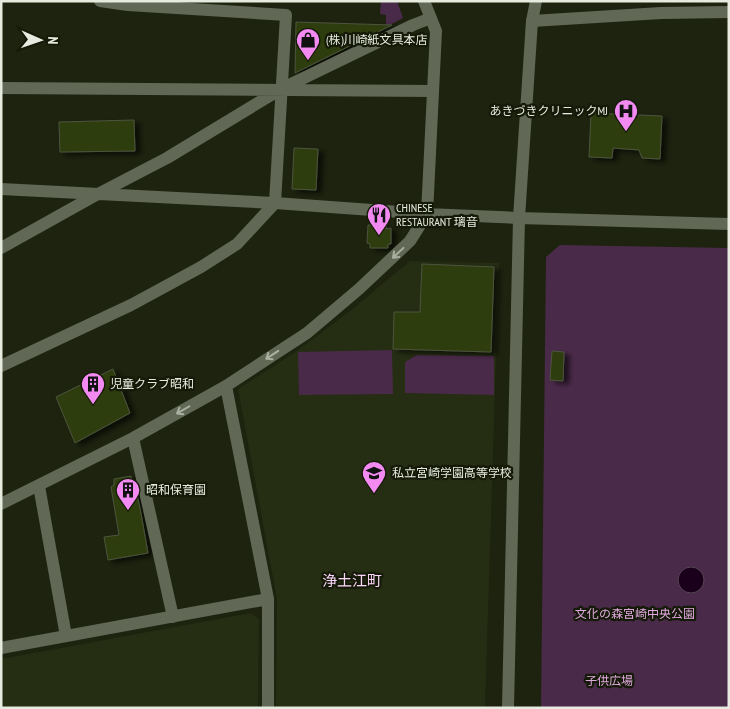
<svg xmlns="http://www.w3.org/2000/svg" width="730" height="709" viewBox="0 0 730 709" font-family="'PT Sans Narrow','Noto Sans JP',sans-serif">
	<style>
		.built { fill: #252d13 }
		.green { fill: #4a2a49 }
		.water { fill: #1a001a; stroke: #584655 }
		.building { fill: #2f3c0e; stroke: #4c543e; filter: url(#shadow) }
		.lines { fill: none; stroke-linecap: round; stroke-linejoin: round }
		.minor { stroke: #616855; stroke-width: 12 }
		.tertiary { stroke: #616855; stroke-width: 12 }
		.oneway { stroke: #abb0a1 }
		.labels { text-anchor: middle; stroke-width: 4.5; stroke-linejoin: round; paint-order: stroke }
		.poi-label { font-size: 12px; fill: #e7ebdf; stroke: #141a07; text-anchor: start }
		.park-label { font-size: 12px; fill: #e1a8df; stroke: #141a07 }
		.quarter-label { font-size: 15px; fill: #f9d5f7; stroke: #141a07 }
	</style>
	<defs>
		<filter id="shadow"><feDropShadow dx="5.5" dy="3" stdDeviation="2.5" flood-color="#0009"/></filter>
	</defs>
	<rect width="100%" height="100%" fill="#1d230f"/>
	<path class="built" d="M410 261 499 263 485 708H276L277 599 238 389 294 353 350 311Z
		M251 613 259 619 258 708H1V659Z"/>
	<path class="green" d="M381 1H397L403 18 386 27V15L380 14Z
		M560 245 729 248V708H541L546 257Z
		M392 350 393 394 299 395 298 352Z
		M417 355 494 356V395L405 393V362Z"/>
	<path class="water" d="M678 580a13 13 0 1 1 26 0a13 13 0 1 1-26 0Z"/>
	<path class="building" d="M296 22 392 25 295 73Z
		M591 113 662 116 660 159 642 158 639 150 613 148 612 158 589 157Z
		M134 120 135 151 60 152 59 122Z
		M294 148 318 149 316 190 292 189Z
		M368 225H386V229L391 228V244H388V248H370V244L367 243Z
		M422 264 494 267 491 352 393 349 394 312H420Z
		M552 351 564 352 563 381 550 380Z
		M113 369 130 413 75 443 56 397Z
		M131 476 132 482 134 481 140 508 148 553 108 560 104 537 119 535 111 487 114 485V479Z"/>
	<g class="lines">
		<path class="minor" d="M532 21 661 13 729 12
			M1 88 433 91
			M1 189 275 203 427 214 519 218
			M1 248 96 195 167 158 281 89 413 25 431 18
			M1 366 131 305 201 267 237 244 275 203 286 15 128 5 100 1
			M226 386 268 599V708
			M133 438 173 617
			M39 486 66 636
			M1 504 133 438 226 386 307 333 359 289 410 241 427 214 436 31 424 1
			M1 648 268 599"/>
		<path class="tertiary" d="M519 218 729 224
			M508 708 519 218 532 21 536 1"/>
	</g>
	<defs><path id="oneway-shaft" d="M-6 0H5M1.5-3L5.5 0L1.5 3" fill="none" stroke-width="1.6" stroke-linecap="round" stroke-linejoin="round" transform="scale(1.25)"/></defs>
	<g class="oneway">
		<use href="#oneway-shaft" transform="translate(398 253) rotate(137)"/>
		<use href="#oneway-shaft" transform="translate(272 355) rotate(147)"/>
		<use href="#oneway-shaft" transform="translate(183 410) rotate(150)"/>
	</g>
	<defs>
		<g id="shop-pin" transform="scale(1.25)"><path d="M0 17L-7.5 6A9.5 9.5 0 1 1 7.5 6Z" fill="#f38af1" stroke="#141a07"/><path d="M-5-2.5h2.3a2.7 3.5 0 0 1 5.4 0H5L5.5 6h-11ZM-1.5-2.5h3a1.5 2.3 0 0 0-3 0Z" fill="#111"/></g>
		<g id="hospital-pin" transform="scale(1.25)"><path d="M0 17L-7.5 6A9.5 9.5 0 1 1 7.5 6Z" fill="#f38af1" stroke="#141a07"/><path d="M-5-5h3v3.5h4V-5h3V5h-3V1.5h-4V5h-3Z" fill="#111"/></g>
		<g id="restaurant-pin" transform="scale(1.25)"><path d="M0 17L-7.5 6A9.5 9.5 0 1 1 7.5 6Z" fill="#f38af1" stroke="#141a07"/><path d="M-5-6h1v4h1v-4h1v4h1v-4h1v5L-1.5 .5V6h-2V.5L-5-1ZM5-6V6H3V1.5H1.5Q1.5-4 5-6Z" fill="#111"/></g>
		<g id="building-pin" transform="scale(1.25)"><path d="M0 17L-7.5 6A9.5 9.5 0 1 1 7.5 6Z" fill="#f38af1" stroke="#141a07"/><path d="M-4-6H4V6H1V3H-1V6H-4ZM-2.5-4.3h1.7v1.8h-1.7ZM.8-4.3h1.7v1.8H.8ZM-2.5-1h1.7V.8h-1.7ZM.8-1h1.7V.8H.8Z" fill="#111"/></g>
		<g id="school-pin" transform="scale(1.25)"><path d="M0 17L-7.5 6A9.5 9.5 0 1 1 7.5 6Z" fill="#f38af1" stroke="#141a07"/><path d="M0-5L7-2L0 1L-7-2ZM-4 1L0 2.5L4 1V4Q0 6-4 4Z" fill="#111"/></g>
	</defs>
	<g fill-rule="evenodd">
		<use href="#shop-pin" x="308" y="40"/>
		<use href="#hospital-pin" x="626" y="111"/>
		<use href="#restaurant-pin" x="379" y="215"/>
		<use href="#building-pin" x="93" y="384"/>
		<use href="#school-pin" x="374" y="473"/>
		<use href="#building-pin" x="128" y="490"/>
	</g>
	<g class="labels">
		<g class="poi-label">
			<text x="326" y="44">(株)川崎紙文具本店</text>
			<text x="608" y="115" text-anchor="end">あきづきクリニックMJ</text>
			<text x="396" y="212">CHINESE<tspan x="396" dy="14">RESTAURANT 璃音</tspan></text>
			<text x="110" y="388">児童クラブ昭和</text>
			<text x="392" y="477">私立宮崎学園高等学校</text>
			<text x="146" y="494">昭和保育園</text>
		</g>
		<g class="park-label">
			<text x="635" y="618">文化の森宮崎中央公園</text>
			<text x="609" y="685">子供広場</text>
		</g>
		<g class="quarter-label">
			<text x="352" y="586">浄土江町</text>
		</g>
	</g>
	<rect width="730" height="709" fill="none" stroke="#e7ebdf" stroke-width="5"/>
	<g transform="translate(40 40) rotate(92)" stroke="#141a07" stroke-width="4" paint-order="stroke">
	<path d="M0-4L9 19L0 12L-9 19Z" fill="#e7ebdf"/>
	<text y="-8" font-size="14" font-weight="bold" text-anchor="middle" fill="#e7ebdf">N</text>
	</g>
</svg>
